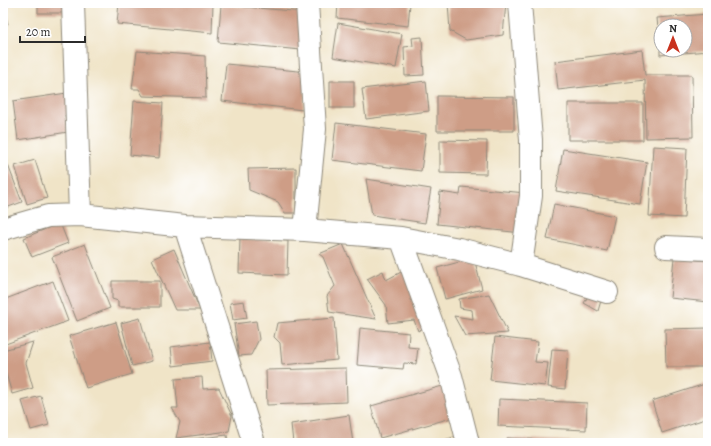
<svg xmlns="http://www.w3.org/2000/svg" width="711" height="446" viewBox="0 0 711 446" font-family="Alegreya,serif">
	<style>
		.building { fill: #ce9d86 }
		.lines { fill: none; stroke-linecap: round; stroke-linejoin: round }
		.street-casing { stroke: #8e8879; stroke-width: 24 }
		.street { stroke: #fff; stroke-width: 22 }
	</style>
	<rect width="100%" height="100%" fill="#fff"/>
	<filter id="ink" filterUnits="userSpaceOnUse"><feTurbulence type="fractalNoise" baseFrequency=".025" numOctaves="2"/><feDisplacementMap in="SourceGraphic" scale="8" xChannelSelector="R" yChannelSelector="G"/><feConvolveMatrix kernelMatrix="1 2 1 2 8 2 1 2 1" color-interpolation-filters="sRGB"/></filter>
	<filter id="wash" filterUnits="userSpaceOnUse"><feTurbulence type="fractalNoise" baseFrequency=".012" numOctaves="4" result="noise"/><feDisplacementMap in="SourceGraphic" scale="16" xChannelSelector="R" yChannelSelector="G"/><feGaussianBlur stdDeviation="0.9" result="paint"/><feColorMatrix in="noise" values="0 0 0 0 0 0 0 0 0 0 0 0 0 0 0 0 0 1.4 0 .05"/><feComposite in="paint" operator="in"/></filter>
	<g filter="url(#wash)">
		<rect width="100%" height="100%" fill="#f0e4c7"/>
		<g id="blocks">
			<path class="building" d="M38 3H69V13H38Z
				M119 3H213L212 33 117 24Z
				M338 3H410L408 26 337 18Z
				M448 3H506L503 35 466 40 450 31Z
				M3 5 8 24 3 25Z
				M221 5 305 12 301 50 218 42Z
				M708 14V51L660 55V50H685V26H661V49H660L657 18Z
				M338 23 402 34 396 68 333 57Z
				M422 37 424 75 405 76 404 47 413 46 412 38Z
				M642 50 645 75H692L693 137 646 138 645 80 558 90 555 61Z
				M137 51 205 56 206 98 143 96 139 89H132Z
				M226 64 308 72 303 110 222 101Z
				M330 81H354V108H330Z
				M426 81 429 111 366 119 362 89Z
				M67 93 71 117 65 115 68 132 18 140 13 101Z
				M437 96 514 97V131H437Z
				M134 101 163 103 159 158 130 155Z
				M568 103H643V140H568Z
				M336 123 426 134 421 171 332 160Z
				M440 140 487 141 486 174 440 173Z
				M653 146 687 148 684 218 649 216Z
				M563 149 647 162 640 204 556 191Z
				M3 152 22 202 3 209Z
				M35 160 47 198 27 204 15 166Z
				M296 168V213H285L278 202 249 190 248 169Z
				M366 179 431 189 425 223 372 215Z
				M461 187 526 193 522 233 437 224 440 192 460 195Z
				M554 204 615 216 607 251 547 239Z
				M60 223 68 243 32 257 24 238Z
				M240 238 288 241 287 275 239 273Z
				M85 244 110 308 77 321 52 257Z
				M343 244 376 319 329 312 327 296 335 286 323 257 319 254Z
				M174 249 200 310H175L152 259Z
				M474 258 482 289 445 299 437 268Z
				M674 258 708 261V302L670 298Z
				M405 270 428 325 418 331 414 320 388 323 386 305 367 279 383 271 386 280Z
				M53 281 68 321 3 345V300Z
				M112 281H160V307H118V301L112 299Z
				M590 293 602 297 598 311 584 303Z
				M489 294 508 333 465 336 454 316 473 319 472 310 460 308 459 299Z
				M244 301 247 318 233 320 230 303Z
				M140 318 152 361 132 366 121 323Z
				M334 318 337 360 282 365 280 343 274 337 277 323Z
				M256 321 259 339 251 355 239 356 234 324Z
				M116 322 132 374 86 388 69 336Z
				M360 328 409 333 408 347 418 348 416 364 404 363 403 369 357 365Z
				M708 328V367H666L665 329Z
				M495 337 538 342 535 362 548 363 545 386 490 380Z
				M33 342 26 363 33 388 12 394 3 363V350Z
				M210 342 212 361 173 366 171 347Z
				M552 349 568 350 565 389 548 387Z
				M346 368 347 402 267 405 266 370Z
				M202 377 203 389 219 388 232 416 229 431 176 438 180 422 172 408H178L175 379Z
				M705 384 708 393V418L662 433 652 401Z
				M446 385 455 417 380 438 371 406Z
				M41 396 49 425 31 430 22 401Z
				M499 399 587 403 586 430 498 426Z
				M349 415 353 443H293L291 424Z
				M227 435 228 443H185V440Z
				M460 435 462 443H434Z
				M507 438 582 442V443H507Z"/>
		</g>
	</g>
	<g filter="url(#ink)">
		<use href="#blocks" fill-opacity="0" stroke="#8e8879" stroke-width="1"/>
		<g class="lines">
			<g class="street-casing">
				<path id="street" d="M73 3 80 215
					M520 3 531 140V196L521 265
					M185 226 254 443
					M3 229 48 216 80 215 185 226 305 230 401 238 459 249 521 265 607 292
					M305 230 315 129 307 3
					M401 238 451 376 468 443
					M666 247 708 249"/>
			</g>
			<use href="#street" class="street"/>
		</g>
	</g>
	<rect width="711" height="446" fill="none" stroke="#fff" stroke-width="16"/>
	<g transform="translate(673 38)"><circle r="19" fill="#ffffff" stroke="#aaaaaa"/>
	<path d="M0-3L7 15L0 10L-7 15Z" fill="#c8321e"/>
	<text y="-6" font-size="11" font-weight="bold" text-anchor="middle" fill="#2b2b2b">N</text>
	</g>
	<path d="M20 36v6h65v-6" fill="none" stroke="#2b2b2b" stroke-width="2"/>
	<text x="26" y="36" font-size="12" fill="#2b2b2b" stroke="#ffffff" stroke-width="3" paint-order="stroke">20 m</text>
</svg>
